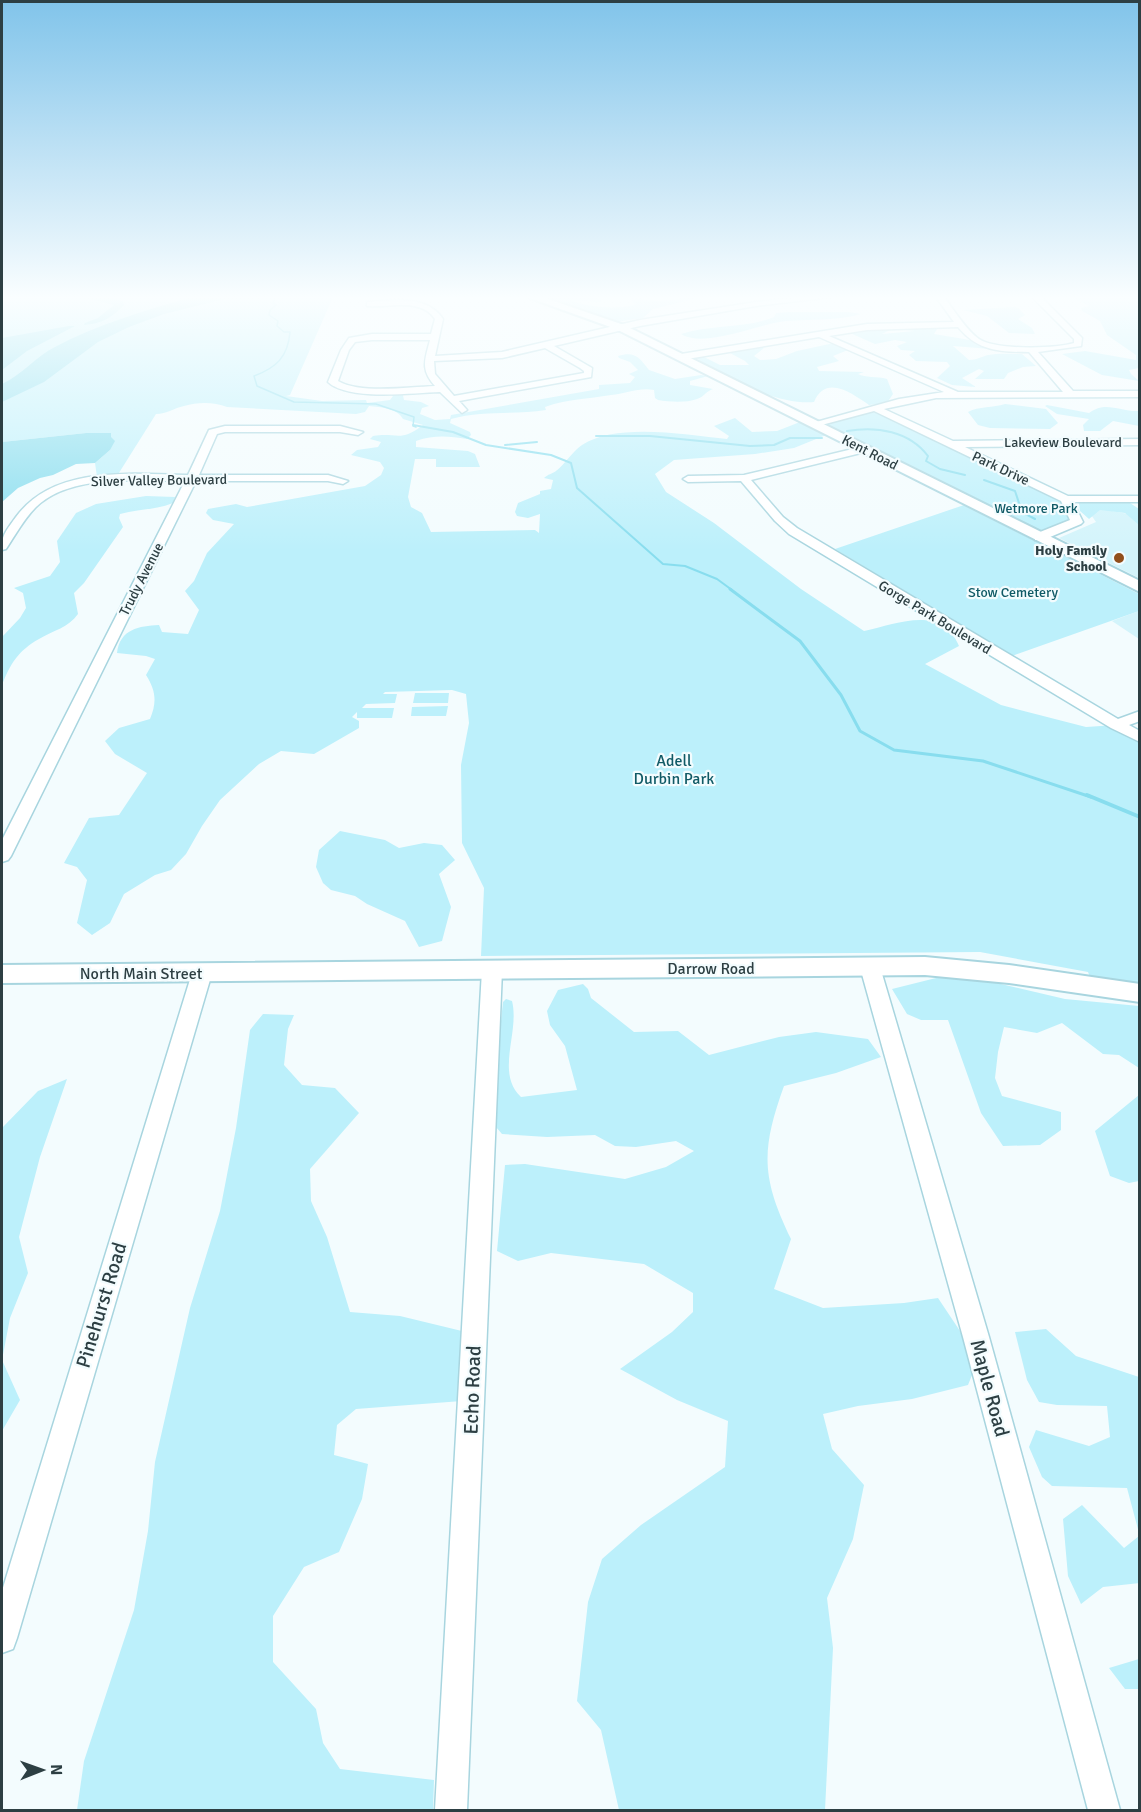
<svg xmlns="http://www.w3.org/2000/svg" width="1141" height="1812" viewBox="0 0 1141 1812" font-family="Signika,sans-serif">
	<style>
		.built { fill: #d3f4fb }
		.green { fill: #bcf0fb }
		.water { fill: #8de }
		.lines { fill: none; stroke-linecap: round; stroke-linejoin: round }
		.stream-far3 { stroke: #8de; stroke-width: 1.5 }
		.stream-far2 { stroke: #8de; stroke-width: 2 }
		.stream-far1 { stroke: #8de; stroke-width: 3 }
		.stream { stroke: #8de; stroke-width: 4 }
		.minor-casing { stroke: #a8d5df; stroke-width: 3 }
		.major-casing { stroke: #a8d5df; stroke-width: 4 }
		.minor { fill: #fff; fill-rule: evenodd }
		.major { fill: #fff; fill-rule: evenodd }
		.poi-dot { fill: #914f1c; stroke: #f3fcfe; stroke-width: 2 }
		.labels { text-anchor: middle; stroke-width: 4.5; stroke-linejoin: round; paint-order: stroke }
		.far-street-label { font-size: 14px; fill: #2d3f43; stroke: #f3fcfe }
		.far-park-label { font-size: 14px; fill: #105a66; stroke: #f3fcfe }
		.far-poi-label { font-size: 14px; font-weight: bold; fill: #2d3f43; stroke: #f3fcfe; text-anchor: end }
		.park-label { font-size: 16px; fill: #105a66; stroke: #f3fcfe }
		.street-label { font-size: 16px; fill: #2d3f43; stroke: #f3fcfe }
		.near-street-label { font-size: 20px; fill: #2d3f43; stroke: #f3fcfe }
	</style>
	<rect width="100%" height="100%" fill="#f3fcfe"/>
	<path class="built" d="M1085 506 1139 516V578L1059 538 1096 522Z
		M1139 611V639L1112 621Z"/>
	<path class="green" d="M2 297H333L290 395 286 396 322 401 366 400 367 403 390 400 393 396 388 393 402 391 404 400 421 402 429 406 422 408 420 414 435 420 450 419 451 415 599 389V385L630 383 635 377 629 374 638 370 630 362 619 358 618 356C636 351 639 358 649 370L675 379 701 375 708 376 690 381V385L713 389C706 391 704 397 697 399 686 403 670 402 658 400L655 398 654 390C640 387 625 394 611 395 588 399 567 399 545 407L546 410C515 415 482 410 451 419L450 423 470 432 471 435 467 439C448 436 434 435 416 441V447L468 451 475 454 480 467H436V459H415L408 497 411 507 422 513 431 532 535 530 539 533 540 514 528 518 517 516 515 512 518 503 540 494V491L551 489 553 480 544 478C548 474 552 474 556 471 565 464 572 452 582 445 617 422 687 435 727 439L729 436 714 426 735 418 752 432 777 431 800 422 826 435 794 448 755 454 674 460 655 474 666 492 714 523 801 589 864 631C898 624 941 604 959 646L925 664 1001 705 1086 727 1116 725 1139 738V993L1094 987 1088 972 980 952 481 956 484 888 462 843 461 765 469 723 466 694 452 690 385 692 383 694H397L395 703 366 704 362 708H394L392 718H357V712L352 717 359 721V728L314 754 281 751 259 764 220 800 202 826 186 854 171 870 155 875 124 894 110 923 92 935 77 923 87 880 77 867 64 863 89 818 119 815 147 773 115 754 105 741 119 728 150 719C157 702 156 691 146 675L155 659 146 656 117 653C120 629 139 626 159 625L162 632 188 634 199 610 185 591 194 581 207 553 234 524 213 520 206 513 208 509 236 504 247 507 365 486 381 475 384 468 380 462 351 455 357 450 378 447 381 442 370 439 373 436C397 432 400 443 423 425L403 419C397 408 381 407 369 406L365 412 356 414 227 407C214 402 198 402 184 406 174 408 167 414 156 414L117 476 97 477 95 463 110 450 111 434 86 433 2 442Z
		M548 297H593L602 300 601 302 569 300C589 307 613 310 635 305L631 299C642 296 645 301 654 301 669 302 683 296 698 298L653 309 643 318 615 322Z
		M1073 297H1139V368L1129 370 1131 374 1139 381 1102 375 1062 354 1085 351 1136 360V355L1107 335 1100 321 1082 311 1081 308 1089 306Z
		M1013 307 1018 308 1025 315 1018 319 1032 328 1035 334 1009 333 987 316 963 310Z
		M790 312H849L861 314C836 321 812 319 786 321 761 323 705 349 681 334 711 324 744 329 774 317L776 313Z
		M939 326 934 334 970 340 991 349 953 346 969 360C977 360 980 357 988 355 999 353 1011 354 1022 354L1036 366 1023 367 1008 373 1004 379H975L984 371 979 369 962 378 976 387 952 385 937 378 950 366 947 362 916 361 909 355 915 351 901 350 897 346 907 342 895 340 875 344 850 333 884 327 890 330 882 334 914 331 896 329Z
		M834 343 846 347 848 350 833 356 839 361 817 367 819 371 864 372 858 374C865 378 877 376 887 379L893 394 887 403 869 405C854 395 826 373 814 402 778 405 723 379 695 357L702 356 720 365H749L745 361 730 353 753 348H764L754 356 760 360 776 359 797 351Z
		M1005 404 1046 409 1058 423 1050 429 990 428 978 425 968 412C979 406 993 408 1005 404Z
		M1047 405 1089 413C1106 400 1120 412 1139 411V426L1113 421 1100 431H1084L1083 425 1089 419 1057 414 1045 406Z
		M871 412 880 414 1057 498 1071 516 1072 521 1045 531 1037 530 827 425 832 422Z
		M146 496 175 497 173 503C156 510 138 509 120 514L119 518 123 527 84 583 74 593 78 614C68 628 54 630 39 639 19 650 10 664 2 685V637L20 618 26 608 23 593 14 588 50 576 60 562 57 541 76 513 96 504Z
		M1127 501 1139 509V525L1125 513 1100 510 1089 519 1080 511 1079 503Z
		M964 505 1139 594V611L1012 656 835 549Z
		M415 693H449L448 703H413Z
		M448 706 446 716H411L412 707Z
		M340 831 385 840 399 848 424 843 442 845 455 860 439 874 451 907 442 941 419 947 405 921 367 904 355 896 331 890 323 883 316 867 319 850Z
		M940 977H971L1065 999 1139 1006V1068L1119 1055 1103 1054 1062 1023 1037 1033 1004 1027 998 1052 995 1078 1002 1096 1061 1112V1130L1040 1145 1003 1146 981 1113 948 1020H921L907 1014 892 989Z
		M583 984 588 989 591 998 634 1032 678 1031 709 1055 779 1037 816 1032 868 1039 881 1057 836 1073 784 1086C761 1150 761 1177 791 1239L774 1289 823 1308 904 1303 938 1298 960 1331 976 1365 968 1385 912 1399 858 1406 823 1414 832 1449 864 1485 853 1539 827 1598 833 1648 825 1810H619L601 1730 577 1701 588 1602 602 1559 641 1525 725 1467 728 1421 677 1400 620 1369 672 1332 693 1312V1293L644 1264 551 1253 518 1261 497 1251 505 1165 525 1164 625 1179 666 1167 694 1151 676 1141 636 1147 615 1146 595 1135 547 1137 502 1134 496 1127V1068L503 1002 506 999 512 1001C520 1032 495 1073 521 1097L577 1090 565 1046 550 1025 547 1011 558 990Z
		M263 1014 294 1015 288 1029 284 1065 302 1085 335 1088 359 1113 310 1169 311 1201 327 1237 350 1312 400 1316 466 1332 462 1401 356 1409 337 1425 334 1455 368 1464 362 1499 339 1552 304 1567 273 1616V1662L316 1709 323 1743 340 1769 434 1780 433 1810H77L84 1761 134 1610 148 1531 155 1462 190 1308 220 1211 236 1128 250 1030Z
		M67 1079 40 1157 19 1237 28 1273 10 1318 2 1360 20 1400 2 1431V1128L38 1091Z
		M1139 1095V1181L1129 1183 1110 1176 1095 1131Z
		M1046 1329 1076 1356 1139 1377V1533L1127 1488 1052 1486 1042 1477 1029 1447 1036 1430 1089 1446 1110 1437 1107 1406 1057 1405 1039 1402 1027 1380 1015 1332Z
		M1082 1505 1124 1548 1139 1536 1140 1583 1103 1587 1081 1604 1068 1576 1063 1519Z
		M1139 1659V1689H1125L1109 1668Z"/>
	<path class="water" d="M82 297H102L123 301 124 305C113 317 101 324 84 325L85 323 98 318 114 305Z
		M191 297H233L164 314 129 327 98 342 44 382 2 402V384C22 375 35 357 55 347 98 324 144 311 191 297Z
		M69 326H75L27 351 2 370V338Z
		M86 433H111V437L115 441 110 450 95 463 76 464 53 475 40 478 18 488 2 502V442Z"/>
	<g class="lines">
		<path class="stream-far3" d="M273 297 275 298 273 303 276 305 270 310 269 315 278 321 277 326 284 332H290C288 357 276 368 254 376L257 386 294 402 376 404 414 417 413 426 416 427
			M227 298H241
			M247 298 272 297"/>
		<path class="stream-far2" d="M413 425 453 432 486 445 551 455 571 463 577 488 663 564 685 566 717 579 732 590
			M847 431C877 426 909 431 928 456L926 461 940 469 965 475
			M596 436H650L750 446 774 445 790 438H822
			M505 445 537 442
			M984 480 1015 491 1022 512 1035 519"/>
		<path class="stream-far1" d="M730 589 800 641 841 695 860 731 894 750 983 761 1091 797"/>
		<path class="stream" d="M1087 795 1140 817"/>
		<g class="minor-casing">
			<path id="minor" d="M802 297H832L756 306 640 326 554 346 592 368 591 377 459 401 467 410 462 413 440 392C413 393 348 401 328 382L341 350 349 338 372 334H431L435 319C421 297 388 308 367 306V302H370C395 299 428 296 443 319L435 356 502 352 640 320 756 302ZM372 340H430C425 360 420 369 435 386 410 387 359 394 338 381L349 350 355 342ZM545 348 580 368 584 371V373L454 396 435 374 434 361 502 358Z
				M936 297H944C954 310 966 330 979 339 995 350 1055 349 1074 343V339L1032 297H1041L1082 338 1081 346 1038 352 1073 391H1140V397L936 398 884 409 953 441 1140 439V445L965 447 1068 496H1140V502H1073L1083 522 1081 524 1043 540H1035V534L1070 520 1061 501 874 411 814 427 809 424 899 399 944 392 819 337 681 360 677 357 681 354 867 324 954 322ZM958 327C978 351 999 352 1029 352L1063 392H958L829 336 867 330Z
				M225 426H340L363 432 358 435 340 432H225L217 434 199 475H328L348 481 343 484 328 481H196L11 856 8 860 2 862V840L185 481C141 481 71 473 36 507 24 519 16 534 6 549L2 550C0 537 8 528 16 517 54 465 131 474 188 475L209 430Z
				M865 446 869 447V451L751 480 783 517 797 528 1118 719 1140 711V721L1129 725 1140 731V742L1111 728 789 534 775 521 741 481 688 482 683 479 688 476 744 475Z
				M870 960 877 962 880 967 989 1337 1120 1810H1088L963 1337 860 967 863 962Z
				M492 963 499 965 502 970 467 1810H435L482 970 485 965Z
				M202 966 209 968 212 973 17 1638 13 1649 2 1653V1591L192 973 195 968Z"/>
		</g>
		<g class="major-casing">
			<path id="major" d="M527 297H542L624 325 1140 581V592L616 329Z
				M925 957 1009 965 1140 984V1002L1009 983 925 975 2 983V965Z"/>
		</g>
		<use href="#minor" class="minor"/>
		<use href="#major" class="major"/>
	</g>
	<linearGradient id="sky" x2="0" y2="1"><stop stop-color="#81c4ea"/><stop offset="0.54" stop-color="#fafeff"/><stop offset="1" stop-color="#fafeff" stop-opacity="0"/></linearGradient>
	<rect width="1141" height="551" fill="url(#sky)"/>
	<circle class="poi-dot" cx="1119" cy="558" r="6"/>
	<g class="labels">
		<g class="far-street-label">
			<text x="1063" y="447">Lakeview Boulevard</text>
			<text transform="translate(870 452) rotate(27)" y="5">Kent Road</text>
			<text transform="translate(1001 468) rotate(25)" y="5">Park Drive</text>
			<text transform="translate(159 480) rotate(-1)" y="5">Silver Valley Boulevard</text>
			<text transform="translate(141 579) rotate(-63)" y="5">Trudy Avenue</text>
			<text transform="translate(935 617) rotate(31)" y="5">Gorge Park Boulevard</text>
		</g>
		<g class="far-park-label">
			<text x="1036" y="513">Wetmore Park</text>
			<text x="1013" y="597">Stow Cemetery</text>
		</g>
		<g class="far-poi-label">
			<text x="1107" y="555">Holy Family<tspan x="1107" dy="16">School</tspan></text>
		</g>
		<g class="park-label">
			<text x="674" y="766">Adell<tspan x="674" dy="18">Durbin Park</tspan></text>
		</g>
		<g class="street-label">
			<text x="711" y="974">Darrow Road</text>
			<text x="141" y="979">North Main Street</text>
		</g>
		<g class="near-street-label">
			<text transform="translate(101 1305) rotate(-73)" y="7">Pinehurst Road</text>
			<text transform="translate(990 1388) rotate(75)" y="7">Maple Road</text>
			<text transform="translate(472 1390) rotate(-88)" y="7">Echo Road</text>
		</g>
	</g>
	<rect width="1141" height="1812" fill="none" stroke="#2d3f43" stroke-width="6"/>
	<g transform="translate(42 1770) rotate(89)" stroke="#f3fcfe" stroke-width="4.5" paint-order="stroke">
	<path d="M0-4.5L10 22L0 15L-10 22Z" fill="#2d3f43"/>
	<text y="-9" font-size="16" font-weight="bold" text-anchor="middle" fill="#2d3f43">N</text>
	</g>
</svg>
